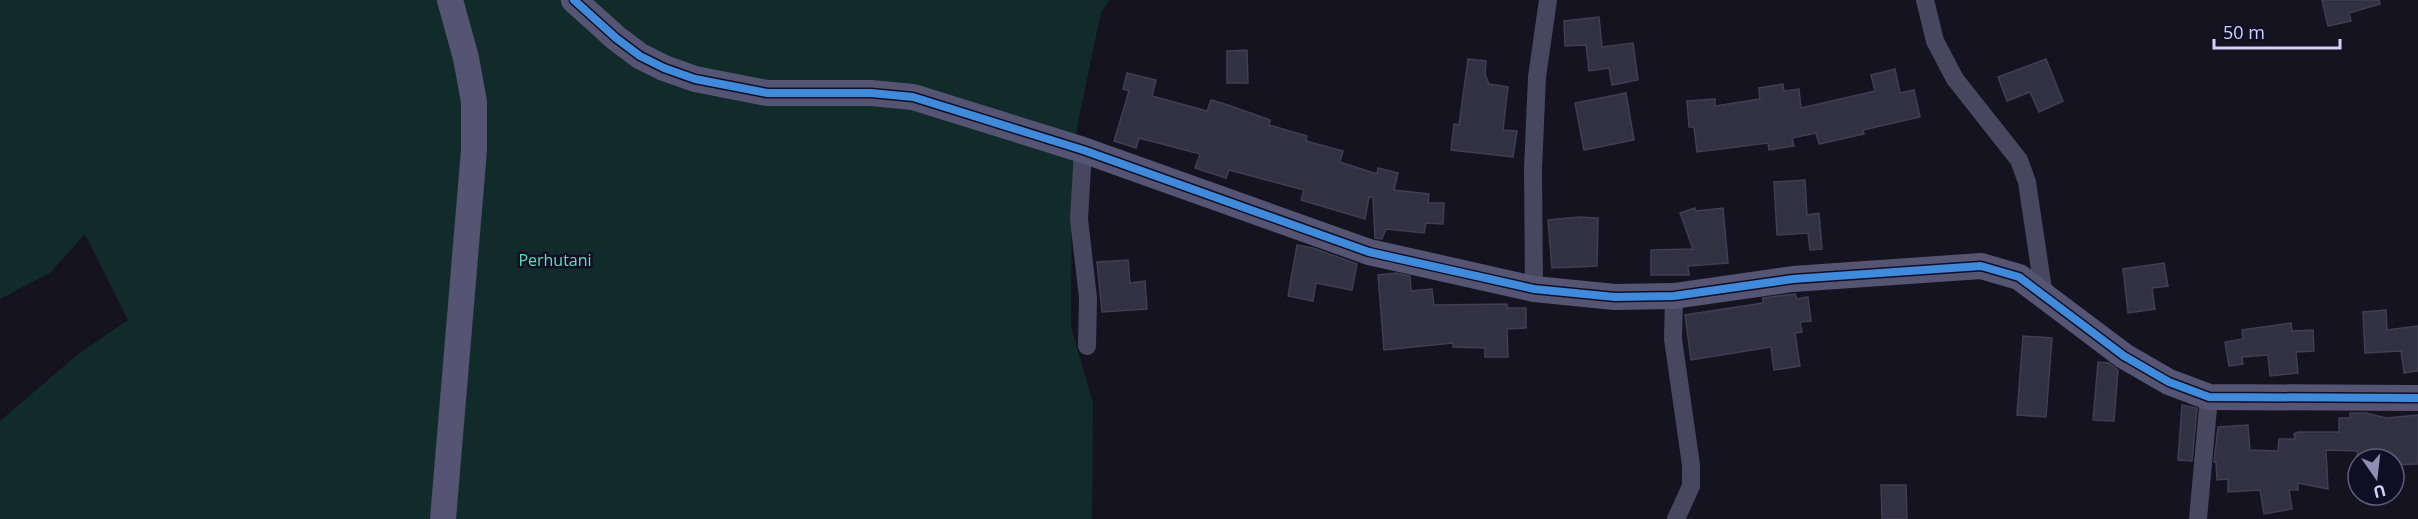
<svg xmlns="http://www.w3.org/2000/svg" width="2418" height="519" viewBox="0 0 2418 519" font-family="'Open Sans',sans-serif">
	<style>
		.green { fill: #112b2a }
		.building { fill: #323141; stroke: #403d54; stroke-width: 1.5 }
		.lines { fill: none; stroke-linecap: round; stroke-linejoin: round }
		.street { stroke: #474860; stroke-width: 18 }
		.secondary { stroke: #555473; stroke-width: 26 }
		.cycleway-casing { stroke: #100e24; stroke-width: 11 }
		.cycleway { stroke: #408adc; stroke-width: 8 }
		.labels { text-anchor: middle; stroke-width: 5; stroke-linejoin: round; paint-order: stroke }
		.park-label { font-size: 16px; fill: #5ae3ba; stroke: #100e24 }
	</style>
	<rect width="100%" height="100%" fill="#14131f"/>
	<path class="green" d="M0 0H1110L1101 12 1077 127 1072 192 1071 327 1093 403 1092 519H0V421L77 355 128 320 85 234 50 273 0 299Z"/>
	<path class="building" d="M2322 0H2379L2380 4 2349 13 2351 21 2328 26Z
		M1599 17 1602 47 1633 43 1638 80 1612 85 1609 68 1589 71 1586 45 1565 46 1564 21Z
		M1247 50 1248 83H1227V51Z
		M1468 59 1486 61 1485 74 1489 84 1508 87 1503 130 1517 131 1513 157 1451 150 1454 124 1459 125Z
		M2046 59 2063 101 2039 112 2030 92 2007 101 1998 77Z
		M1895 69 1900 93 1914 90 1920 117 1863 130 1864 134 1819 144 1816 133 1792 138 1794 146 1769 150 1768 143 1697 152 1694 127H1689L1687 101 1715 99V106L1760 99 1759 88 1783 84 1784 91 1799 89 1801 108 1875 91 1871 75Z
		M1127 73 1156 80 1152 96 1207 111 1211 100 1228 105 1270 120 1269 125 1307 136 1306 141 1343 151 1340 162 1377 174 1378 168 1398 173 1394 190 1429 194 1428 203H1444L1443 224 1426 223 1424 233 1386 229 1382 239 1375 238 1373 197H1369L1365 219 1301 200 1304 190 1229 170 1226 178 1195 168 1200 154 1139 138 1136 148 1114 141 1129 91 1123 89Z
		M1626 93 1634 140 1584 150 1575 103Z
		M1805 180 1807 215 1819 213 1822 249 1810 250 1808 233 1777 235 1774 182Z
		M1695 208 1696 211 1723 208 1728 263 1688 266 1689 275H1651V250L1693 249 1680 213Z
		M1579 217 1598 218 1597 266 1552 268 1548 220Z
		M1297 245 1313 248 1357 264 1352 290 1316 283 1313 301 1288 296Z
		M1128 260 1130 283 1145 281 1147 309 1102 312 1097 262Z
		M2164 263 2168 286 2152 288 2155 309 2128 313 2123 269Z
		M1396 273 1410 276 1411 291 1432 289 1434 305 1507 304V308H1526V328L1507 329 1508 357H1485V348L1453 347V343L1384 350 1378 275Z
		M1795 294 1797 299 1808 297 1811 321 1800 322 1802 332 1795 333 1800 366 1774 370 1771 347 1691 360 1685 315 1763 303V298Z
		M2386 310 2387 330 2418 326V371L2404 373 2401 351 2365 353 2363 312Z
		M2291 323 2292 331 2313 330 2314 351 2296 352 2298 373 2270 376 2268 355 2242 357 2243 364 2229 366 2225 342 2243 339 2242 330Z
		M2023 336 2052 338 2046 417 2017 415Z
		M2098 362 2109 363 2118 370 2114 421 2093 420Z
		M2182 405 2197 408 2192 461 2178 460Z
		M2350 413H2366L2386 418 2418 415V464L2396 465V459H2358L2357 451 2326 450 2328 489 2298 483V490H2289L2292 509 2264 514 2260 490 2228 492V479L2217 480 2216 462H2214L2218 427 2248 425 2250 450 2278 451 2279 439H2295L2294 434 2298 432H2339V418H2350Z
		M1881 485H1906L1907 519H1882Z"/>
	<g class="lines">
		<path class="street" d="M1925 0 1935 41 1955 79 2019 160 2027 182 2044 296
			M1083 150 1079 219 1088 298 1087 346
			M1534 289 1533 169 1537 77 1548 0
			M1674 296 1673 339 1691 465V486L1676 519
			M2198 519 2209 397"/>
		<path class="secondary" d="M574 0 616 38 640 56 664 68 695 79 767 93H871L913 97 1083 150 1369 252 1445 269 1534 289 1615 297 1674 296 1793 279 1981 266 2019 277 2124 356 2169 382 2209 397 2418 398
			M443 519 474 150V102L466 58 450 0"/>
		<g class="cycleway-casing">
			<path id="cycleway" d="M574 0 616 38 640 56 664 68 695 79 767 93H871L913 97 1083 150 1369 252 1445 269 1534 289 1615 297 1674 296 1793 279 1981 266 2019 277 2124 356 2169 382 2209 397 2418 398"/>
		</g>
		<use href="#cycleway" class="cycleway"/>
	</g>
	<g class="labels">
		<g class="park-label">
			<text x="555" y="266">Perhutani</text>
		</g>
	</g>
	<g transform="translate(2376 477) rotate(166)"><circle r="28" fill="#100e24" stroke="#5e5c7c" stroke-width="1.5"/>
	<path d="M0-4.5L10 22L0 15L-10 22Z" fill="#918eb1"/>
	<text y="-9" font-size="16" font-weight="bold" text-anchor="middle" fill="#d4d1ff">U</text>
	</g>
	<path d="M2214 39v9h126v-9" fill="none" stroke="#d4d1ff" stroke-width="3"/>
	<text x="2223" y="39" font-size="18" fill="#d4d1ff" stroke="#100e24" stroke-width="4.5" paint-order="stroke">50 m</text>
</svg>
